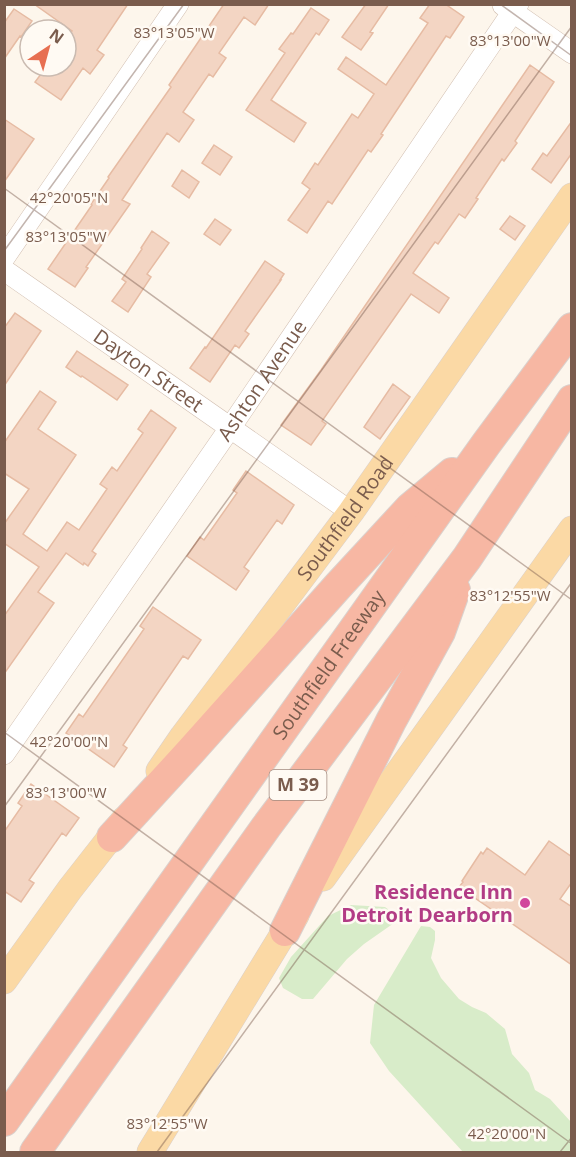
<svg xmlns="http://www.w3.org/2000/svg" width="576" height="1157" viewBox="0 0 576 1157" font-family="'Open Sans',sans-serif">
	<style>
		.green { fill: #d8ecc9 }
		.building { fill: #f3d5c3; stroke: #e6bba3; stroke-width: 1.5 }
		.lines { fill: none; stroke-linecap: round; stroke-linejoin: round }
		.minor-casing { stroke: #d1beb0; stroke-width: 22 }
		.major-casing { stroke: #dad1cd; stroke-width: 27 }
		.highway-casing { stroke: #dad1cd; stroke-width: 32 }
		.minor { stroke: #fff; stroke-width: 21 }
		.major { stroke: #fbd9a5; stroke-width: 26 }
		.highway { stroke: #f7b7a3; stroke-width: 30 }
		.ticks { fill: none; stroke: #7a5c4d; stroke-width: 1.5; stroke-opacity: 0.45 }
		.hotel-dot { fill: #d1479c; stroke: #fffaf3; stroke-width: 2 }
		.labels { text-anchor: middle; stroke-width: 5; stroke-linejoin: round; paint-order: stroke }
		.shield { fill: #fffaf3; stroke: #a28b7f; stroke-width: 1.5 }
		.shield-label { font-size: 18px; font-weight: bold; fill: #7a5c4d }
		.street-label { font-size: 20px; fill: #7a5c4d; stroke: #fffaf3 }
		.hotel-label { font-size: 20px; font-weight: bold; fill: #b23c85; stroke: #fffaf3; text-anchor: end }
		.ticks-label { font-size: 15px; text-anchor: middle; fill: #7a5c4d; stroke: #fffaf3; stroke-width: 5; stroke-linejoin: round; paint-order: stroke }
	</style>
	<rect width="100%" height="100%" fill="#fdf6ec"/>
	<path class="green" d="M351 905 385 907 393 913 394 923 364 944 347 959 313 999H302L283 988 279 978 291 957 328 916Z
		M421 926 430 927 435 931V940L431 958 441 978 459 999 472 1007 486 1013 505 1029 512 1054 529 1073 535 1090 550 1099 571 1122V1152H463L389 1071 370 1043 374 1005Z"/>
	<path class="building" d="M34 4H128L97 50 104 55 90 74 83 68 61 100 35 82 47 66H66V40L72 31Z
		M224 4H269L255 25 244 17 219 53 226 58 213 77 209 74 183 112 194 120 179 142 167 133 122 200 130 204 86 267 88 268 75 287 48 269 92 205 91 204 109 178 108 177 171 87 169 85Z
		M366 4H389L370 32 373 33 361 50 342 37Z
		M430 4H445L464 17 450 38 446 36 381 134 383 135 371 152 368 150 332 204 328 201 307 233 288 220 310 189 302 183 315 163 318 165 352 114 358 118 374 94 338 69 346 57 386 85 428 23 420 18Z
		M311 8 329 20 319 35 316 33 271 100 306 123 294 142 246 110 285 53 279 49 291 33 293 34Z
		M14 9 32 21 21 37 20 36 4 59V23Z
		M530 65 554 82 515 141 517 143 504 161 502 159 476 198 478 199 465 218 459 214 438 244 435 242 413 273 449 298 439 313 411 294 322 421 326 424 311 445 281 425 321 370Z
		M4 119 34 139 4 182Z
		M572 121V153L551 183 532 169 543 153 547 156Z
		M214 145 232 157 220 175 202 163Z
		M182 170 199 182 189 198 172 186Z
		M510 216 525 226 515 240 500 229Z
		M215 219 231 230 220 245 204 234Z
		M152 231 169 243 147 274 151 277 128 312 112 301 126 282 122 279 142 249 141 248Z
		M265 261 284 274 280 280H281L245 331 249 334 239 348 235 345 210 382 190 368 205 347 206 348Z
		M15 313 41 331 4 386V328Z
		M77 351 128 385 117 400 82 376 81 377 66 367Z
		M393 384 410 397 380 439 364 427Z
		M40 391 56 402 38 429 76 455 23 534 47 551 67 522 79 530 107 489 100 484 112 467 117 471 143 433 138 429 151 410 176 428 92 551 96 554 88 566 84 563 83 565 66 553 38 592 54 603 4 674V616L39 567 4 543V524L29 489 4 473V443Z
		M246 471 294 505 282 524 277 520 244 567 249 571 236 590 187 556 200 537 204 540 237 493 233 490Z
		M153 607 201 640 188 659 183 656 151 703 123 745 127 748 114 767 66 733 79 714 83 717 144 629 140 626Z
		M31 784 79 818 66 836 62 833 29 880 34 883 21 902 4 891V832L22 806 18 803Z
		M549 841 572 857V882L560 899 572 907V965L459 887 463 882 462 881 481 852 483 854 487 848 525 875Z"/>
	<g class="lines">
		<g class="minor-casing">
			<g id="minor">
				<path d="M503 5 572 53"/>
				<path d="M4 258 178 4"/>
				<path id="s1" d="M4 270 351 512"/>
				<path id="s2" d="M4 754 230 428 518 4"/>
			</g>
		</g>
		<g class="major-casing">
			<g id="major">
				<path id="s3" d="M159 771 183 736 351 512 572 196"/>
				<path d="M323 878 572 529"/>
				<path d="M4 981 70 889 124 820"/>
				<path d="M150 1152 285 931 296 915"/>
			</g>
		</g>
		<g class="highway-casing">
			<g id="highway">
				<path d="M112 837 190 752 338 586 410 508 452 473"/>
				<path d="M285 931 391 721 440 632 455 590"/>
				<path id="s4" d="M4 1121 486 444 572 328"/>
				<path d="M35 1152 266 827 467 558 572 400"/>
			</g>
		</g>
		<use href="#minor" class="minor"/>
		<use href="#major" class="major"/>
		<use href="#highway" class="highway"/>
	</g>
	<path class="ticks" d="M500 4 572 56M4 188 572 600M4 251 184 4M4 732 572 1144M4 807 572 26M157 1152 572 582M560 1152 572 1137"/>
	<circle class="hotel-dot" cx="525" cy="903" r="6"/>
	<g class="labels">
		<rect class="shield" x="269.5" y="770" width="57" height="30" rx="4.5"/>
		<g class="shield-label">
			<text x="298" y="791">M 39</text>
		</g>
		<g class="street-label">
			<text dy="7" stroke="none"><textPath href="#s1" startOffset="176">Dayton Street</textPath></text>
			<text dy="7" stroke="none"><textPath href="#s2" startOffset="454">Ashton Avenue</textPath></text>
			<text dy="7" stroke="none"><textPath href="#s3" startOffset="314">Southfield Road</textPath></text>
			<text dy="7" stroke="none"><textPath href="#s4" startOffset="560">Southfield Freeway</textPath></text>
		</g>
		<g class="hotel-label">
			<text x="513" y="899">Residence Inn<tspan x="513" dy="23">Detroit Dearborn</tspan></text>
		</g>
	</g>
	<g class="ticks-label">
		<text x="174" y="38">83°13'05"W</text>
		<text x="510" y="46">83°13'00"W</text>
		<text x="69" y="203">42°20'05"N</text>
		<text x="66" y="242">83°13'05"W</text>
		<text x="510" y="601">83°12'55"W</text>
		<text x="69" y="747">42°20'00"N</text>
		<text x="66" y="798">83°13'00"W</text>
		<text x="167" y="1129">83°12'55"W</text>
		<text x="507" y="1139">42°20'00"N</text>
	</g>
	<rect width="576" height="1157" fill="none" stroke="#7a5c4d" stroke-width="12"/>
	<g transform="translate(48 48) rotate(36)"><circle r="28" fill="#fffaf3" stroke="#cabbb1" stroke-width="1.5"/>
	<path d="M0-4.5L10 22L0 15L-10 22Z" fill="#e76f51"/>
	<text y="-9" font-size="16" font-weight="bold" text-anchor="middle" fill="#7a5c4d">N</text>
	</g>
</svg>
